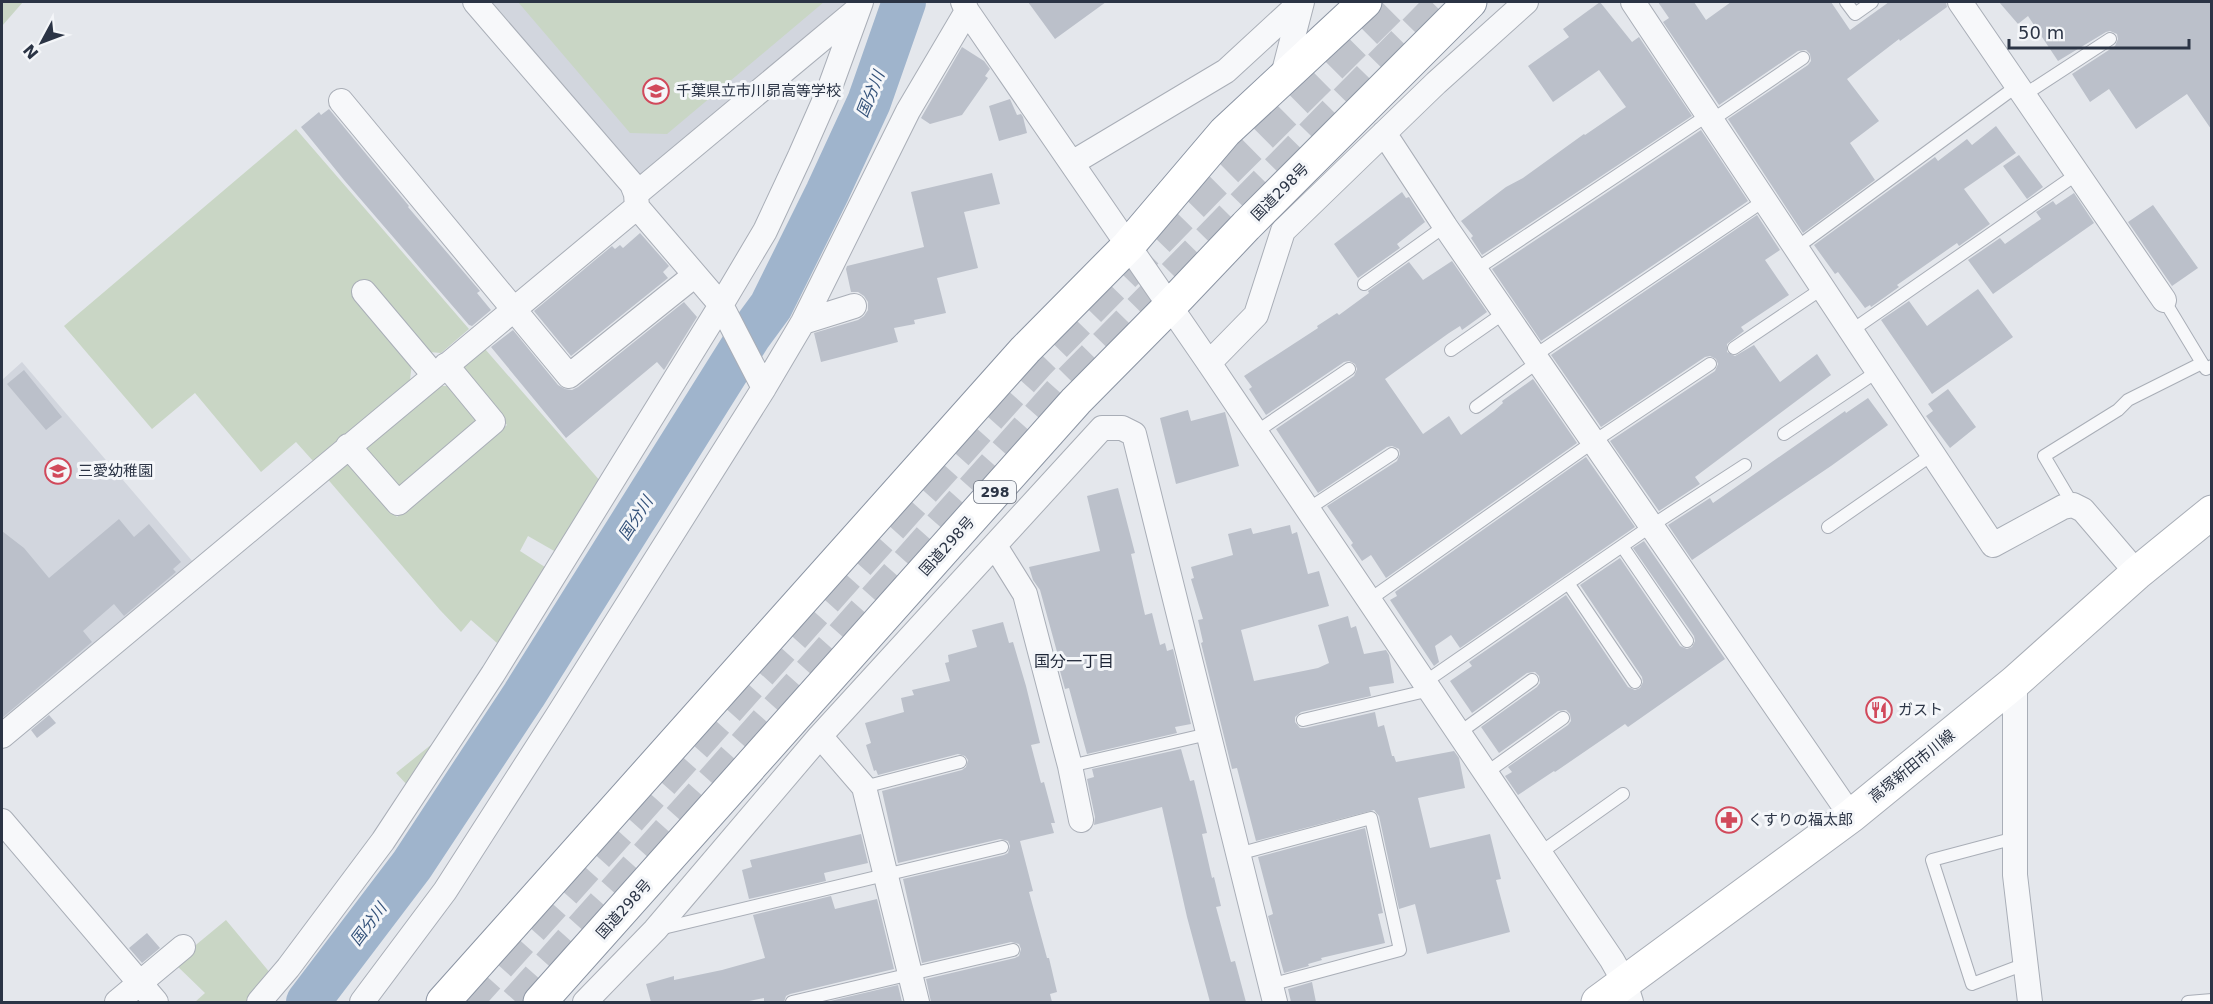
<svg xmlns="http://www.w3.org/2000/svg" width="2213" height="1004" viewBox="0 0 2213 1004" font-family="'DejaVu Sans','Noto Sans JP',sans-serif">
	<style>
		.built { fill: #d2d6de }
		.green { fill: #c9d6c5 }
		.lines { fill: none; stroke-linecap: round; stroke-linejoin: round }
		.river { stroke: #9fb4cc; stroke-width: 44 }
		.building { fill: #bbc0ca }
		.highway-tunnel { stroke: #bfc3cb; stroke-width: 33; stroke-dasharray: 33 16; stroke-linecap: butt }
		.lane-casing { stroke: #a9aeb7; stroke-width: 14 }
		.street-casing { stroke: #a9aeb7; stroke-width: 26 }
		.secondary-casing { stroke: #a9aeb7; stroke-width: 35 }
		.highway-casing { stroke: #8b94a3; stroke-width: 35 }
		.lane { stroke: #f7f8fa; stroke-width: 12 }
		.street { stroke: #f7f8fa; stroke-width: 24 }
		.secondary { stroke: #fff; stroke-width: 33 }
		.highway { stroke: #fff; stroke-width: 33 }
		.labels { text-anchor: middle; stroke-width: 6; stroke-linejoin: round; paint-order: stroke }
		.shield { fill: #f4f6f9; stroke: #676e7b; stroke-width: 1.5 }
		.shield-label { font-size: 14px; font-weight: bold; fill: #2b3445 }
		.poi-label { font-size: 15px; fill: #2b3445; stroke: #f4f6f9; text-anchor: start }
		.street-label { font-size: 15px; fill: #2b3445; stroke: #f4f6f9 }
		.water-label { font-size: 16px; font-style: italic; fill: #34527a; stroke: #f4f6f9 }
		.neighbourhood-label { font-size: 16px; fill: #1d2536; stroke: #f4f6f9 }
	</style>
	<rect width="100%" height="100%" fill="#e4e7ec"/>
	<path class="built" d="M489 2H853L641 181Z
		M22 362 194 563 2 726V380Z"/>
	<path class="green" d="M2 2H23L2 26Z
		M518 2H824L667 134 630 133Z
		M296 129 469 329 441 353 429 352 412 363 410 380 313 461 296 442 261 472 195 393 152 429 64 326Z
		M485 349 601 482 556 552 528 536 520 551 548 569 497 643 471 620 461 632 440 610 325 476 342 462 351 464 397 517 507 425 464 374 465 365Z
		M433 386H448L475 417V427L403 486 392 484 363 451Z
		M442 736 409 787 396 773Z
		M226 920 271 974 247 1002H195L205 993 174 963Z"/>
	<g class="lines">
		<path class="river" d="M308 1002 412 865 524 695 749 336 771 306 827 193 869 102 904 2"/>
	</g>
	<path class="building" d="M1028 2H1106L1055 39Z
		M1600 2 1632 42 1639 37 1692 116 1482 255 1471 238 1473 236 1461 221 1506 187 1523 178 1584 134 1585 135 1626 107 1599 70 1553 102 1528 66 1569 37 1563 29Z
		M1658 2H1694L1706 20 1731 2H1831L1850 30 1889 2H1946L1947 7 1900 41 1899 39 1847 79 1879 121 1850 143 1875 180 1803 233 1728 119 1808 65 1811 61 1810 54 1806 50 1798 51 1719 105 1663 22 1669 18Z
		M1999 2H2211V129L2187 94 2136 129 2109 89 2090 102 2072 74 2115 46 2118 39 2117 34 2110 31 2106 32 2058 61 2028 16 2018 24Z
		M962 47 984 61 990 69 985 76 988 78 962 115 930 124 921 118Z
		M1010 99 1017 115 1021 114 1023 117 1027 133 999 141 989 106Z
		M329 109 409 206 408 207 480 291 477 293 491 310 472 326 469 325 344 180 301 127 319 112 321 115Z
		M1996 126 2016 153 1964 189 1990 224 1959 246 1957 243 1897 285 1899 287 1871 307 1870 305 1865 308 1838 272 1835 274 1814 245 1935 157 1938 161 1967 139 1972 145Z
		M1701 130 1748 201 1541 341 1492 269Z
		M2019 155 2043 187 2027 199 2003 166Z
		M992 173 1000 204 964 212 978 268 937 278 946 313 914 320 915 324 894 328 898 342 821 362 814 333 858 320 864 316 868 310V302L864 296 858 292H851L846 269 847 266 924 247 911 192Z
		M1402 192 1406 198 1409 197 1425 222 1397 244 1400 248 1358 278 1334 244Z
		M2074 193 2094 223 1993 294 1968 260 2000 238 2005 244 2041 219 2036 212 2053 201 2056 205Z
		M2153 205 2198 268 2172 286 2128 222Z
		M1757 215 1780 250 1765 260 1789 295 1741 327 1744 331 1727 344V352L1735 356 1754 345 1780 382 1817 354 1831 375 1695 477 1700 484 1659 511 1610 441 1715 371 1718 364 1716 359 1710 356 1705 357 1601 427 1551 355Z
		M640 233 669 266 663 272 668 278 571 356 534 311 612 246 615 249 620 245 623 248Z
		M1452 261 1487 312 1462 330 1460 326 1449 333 1385 379 1423 434 1449 416 1461 435 1494 411 1503 403 1502 401 1533 379 1577 443 1386 578 1371 555 1362 561 1351 545 1353 543 1327 506 1397 461 1400 454 1399 449 1392 446 1387 447 1318 493 1276 429 1354 376 1357 369 1355 364 1349 361 1344 362 1266 415 1249 389 1252 387 1244 376 1318 328 1317 326 1337 313 1339 315 1369 293 1368 291 1409 262 1423 280Z
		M1978 289 2013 337 1932 394 1881 320 1909 301 1927 326Z
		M684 302 697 317 664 370 657 362 566 438 491 347 513 330 558 385 565 389 572 390 578 387Z
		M24 370 62 417 46 430 7 384Z
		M1948 389 1976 427 1950 448 1926 416 1933 411 1928 404Z
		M1868 398 1888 425 1831 466 1692 560 1668 525 1710 498 1713 503 1845 411 1846 413Z
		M1188 410 1191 421 1225 412 1239 466 1176 484 1160 418Z
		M1586 457 1635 527 1460 648 1451 635 1435 646 1439 662 1434 666 1390 600 1397 596 1395 592Z
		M1118 488 1135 553 1131 554 1145 615 1152 613 1160 645 1165 643 1167 651 1173 649 1191 724 1175 727 1177 733 1087 754 1069 688 1065 689 1060 671 1062 670 1040 590 1033 580 1029 567 1100 551 1087 496Z
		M119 519 134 537 149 524 181 562 173 569 176 572 124 616 114 604 83 631 92 642 2 718V531L24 548 49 578Z
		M1290 525 1292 534 1297 532 1308 574 1319 571 1329 606 1241 630 1254 681 1318 668 1329 663 1318 625 1348 616 1351 628 1356 626 1364 654 1386 650 1389 655 1394 683 1369 687 1371 696 1301 712 1295 717V722L1300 728H1305L1375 712 1378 727 1384 725 1392 756H1394L1396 762 1454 751 1459 758 1465 788 1418 798 1430 848 1490 834 1501 879 1496 880 1510 932 1427 954 1415 904 1399 909 1379 816 1374 810 1256 841 1237 768 1232 769 1201 643 1203 642 1198 620 1203 619 1191 579 1194 578 1191 567 1233 555 1228 534 1251 528 1253 534Z
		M1644 541 1725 659 1628 727 1625 724 1555 772 1554 771 1518 795 1505 776 1512 772 1508 767 1568 725 1571 721 1570 714 1566 710 1558 711 1499 753 1481 727 1537 687 1540 683 1539 676 1535 672 1527 673 1472 713 1450 681 1472 666 1469 662 1566 595 1628 687 1635 690 1640 688 1643 682 1642 677 1580 585 1620 558 1680 646 1687 649 1692 647 1695 641 1694 636 1633 548Z
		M1003 622 1009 643 1013 642 1026 686 1040 743 1031 745 1041 783 1044 782 1055 823H1051L1054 833 1020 841 1033 891 1029 892 1047 958H1049L1057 992 1050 994 1052 1002H931L926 979 1015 958 1019 956 1021 949 1019 944 1011 942 922 963 903 879 1004 855 1008 853 1010 846 1008 841 1000 839 898 863 882 791 962 770 966 767 968 760 965 756 958 754 878 775 876 770 874 771 866 745 871 743 865 723 904 712 901 698 914 695 912 690 950 681 945 663 949 662 948 655 977 647 972 630Z
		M49 715 56 723 37 738 31 730Z
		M1181 749 1190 781 1194 780 1207 833 1202 834 1212 878 1214 877 1221 906 1216 907 1231 962 1235 961 1246 1002H1210L1187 917 1162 807 1094 825 1095 817 1087 779 1094 777 1092 769Z
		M1365 828 1383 913 1378 914 1385 943 1321 958 1322 960 1308 964 1309 966 1284 973 1268 916 1273 914 1258 857Z
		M861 834 868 863 824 873 826 881 749 899 742 870 752 867 750 860Z
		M831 896 835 909 877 899 894 969 790 994 786 996 784 1002H764V998L744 1002H651L646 984 674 976V980L722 970 765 958 753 915Z
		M147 933 160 948 142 963 129 948Z
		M1312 982 1316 1002H1291L1288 989Z
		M898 985 902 1002H826Z"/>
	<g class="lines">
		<path class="highway-tunnel" d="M466 1002 1038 363 1210 187 1396 2
			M516 1002 1063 388 1443 2"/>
		<g class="lane-casing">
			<path id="lane" d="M1846 2 1855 14 1872 2
				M2024 95 2110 39
				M1712 120 1803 58
				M1796 248 2017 86
				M1475 270 1708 115
				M1364 284 1445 226
				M2164 300 2202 363 2206 369 2212 366
				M1851 331 2077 174
				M1734 348 1823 288
				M1451 350 1504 313
				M1534 356 1765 200
				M1476 407 1538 362
				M1256 432 1349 369
				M1784 434 1878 371
				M2073 505 2044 456 2118 410 2128 400 2202 363
				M1308 509 1392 454
				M1828 527 1933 454
				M1622 546 1687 641
				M1568 583 1635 682
				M1369 600 1593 442 1710 364
				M1425 682 1651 526 1745 465
				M1303 720 1430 690
				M1459 733 1532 680
				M1070 766 1208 734
				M1486 773 1563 718
				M864 787 960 762
				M2015 838 1932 860 1972 984 2025 964
				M1540 853 1623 794
				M1238 854 1371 818 1400 950 1270 985
				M659 929 1002 847
				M792 1002 1013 950
				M2188 1002 2212 1000"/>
		</g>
		<g class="street-casing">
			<path id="street" d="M475 2 632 184 636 194 637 207 721 305 764 388
				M963 2 967 11 1209 363 1612 960 1625 983 1631 1002
				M1633 2 1993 545 2063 507 2073 505 2083 510 2137 573
				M1960 2 2164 300
				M1282 79 1302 2
				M341 101 569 376 695 275
				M1384 133 1445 226 1851 816
				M1072 163 1226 71 1301 2
				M636 194 858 9
				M364 292 434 375
				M803 322 854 306
				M1209 363 1256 315 1283 231 1436 83 1526 2
				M348 446 398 503 493 422 446 365
				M995 546 1025 594 1070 766 1081 820
				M2015 682V875L2030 1002
				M2 736 637 207
				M820 736 864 787 917 1002
				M2 821 156 1002
				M117 1002 183 947
				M259 1002 288 968 383 841 493 674 721 305 765 231 800 156 829 90 861 2
				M362 1002 445 891 558 715 764 388 803 322 908 111 967 11
				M585 1002 655 930 820 736 1102 428H1122L1134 434 1275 1002"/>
		</g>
		<g class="secondary-casing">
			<path id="secondary" d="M1598 1002 1851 816 2015 682 2137 573 2212 512"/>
		</g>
		<g class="highway-casing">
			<path id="highway" d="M443 1002 1025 350 1128 246 1225 132 1365 2
				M540 1002 1076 401 1170 306 1246 226 1470 2"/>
		</g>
		<use href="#lane" class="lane"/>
		<use href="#street" class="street"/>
		<use href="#secondary" class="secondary"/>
		<use href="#highway" class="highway"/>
	</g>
	<defs>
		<g id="school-ring" transform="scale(1.35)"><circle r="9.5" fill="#f4f6f9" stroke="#d1495b" stroke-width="1.5"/><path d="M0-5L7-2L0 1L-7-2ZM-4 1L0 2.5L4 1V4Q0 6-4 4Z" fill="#d1495b"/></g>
		<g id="restaurant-ring" transform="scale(1.35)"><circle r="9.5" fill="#f4f6f9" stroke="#d1495b" stroke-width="1.5"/><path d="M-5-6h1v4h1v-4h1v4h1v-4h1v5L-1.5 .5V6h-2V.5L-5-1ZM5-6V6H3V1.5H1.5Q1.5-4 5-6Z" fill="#d1495b"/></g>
		<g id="pharmacy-ring" transform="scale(1.35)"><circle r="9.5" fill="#f4f6f9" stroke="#d1495b" stroke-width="1.5"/><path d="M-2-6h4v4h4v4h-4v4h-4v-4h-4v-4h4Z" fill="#d1495b"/></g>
	</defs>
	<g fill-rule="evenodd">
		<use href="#school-ring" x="656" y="91"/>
		<use href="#school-ring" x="58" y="471"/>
		<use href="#restaurant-ring" x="1879" y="710"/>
		<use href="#pharmacy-ring" x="1729" y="820"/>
	</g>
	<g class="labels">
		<rect class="shield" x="974" y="481" width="42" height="22" rx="4.5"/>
		<g class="shield-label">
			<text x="995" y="497">298</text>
		</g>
		<g class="poi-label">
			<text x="676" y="96">千葉県立市川昴高等学校</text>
			<text x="78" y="476">三愛幼稚園</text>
			<text x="1898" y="715">ガスト</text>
			<text x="1748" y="825">くすりの福太郎</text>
		</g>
		<g class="street-label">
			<text transform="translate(1280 192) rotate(-45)" y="5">国道298号</text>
			<text transform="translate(947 546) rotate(-48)" y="5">国道298号</text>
			<text transform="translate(1912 766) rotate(-39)" y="5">高塚新田市川線</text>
			<text transform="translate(624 909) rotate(-48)" y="5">国道298号</text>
		</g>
		<g class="water-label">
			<text transform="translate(870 94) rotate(-68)" y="6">国分川</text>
			<text transform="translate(635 518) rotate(-57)" y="6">国分川</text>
			<text transform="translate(368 924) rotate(-53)" y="6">国分川</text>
		</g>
		<g class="neighbourhood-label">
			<text x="1074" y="667">国分一丁目</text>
		</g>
	</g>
	<rect width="2213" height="1004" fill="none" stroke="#2b3445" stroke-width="6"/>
	<g transform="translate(42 42) rotate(229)" stroke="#f4f6f9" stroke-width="4.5" paint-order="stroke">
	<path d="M0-4.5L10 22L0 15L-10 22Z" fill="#2b3445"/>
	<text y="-9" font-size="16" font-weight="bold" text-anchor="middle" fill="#2b3445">N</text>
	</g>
	<path d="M2009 39v9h180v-9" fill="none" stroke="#2b3445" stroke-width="3"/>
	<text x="2018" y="39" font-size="18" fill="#2b3445" stroke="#f4f6f9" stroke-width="4.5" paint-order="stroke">50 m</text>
</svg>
